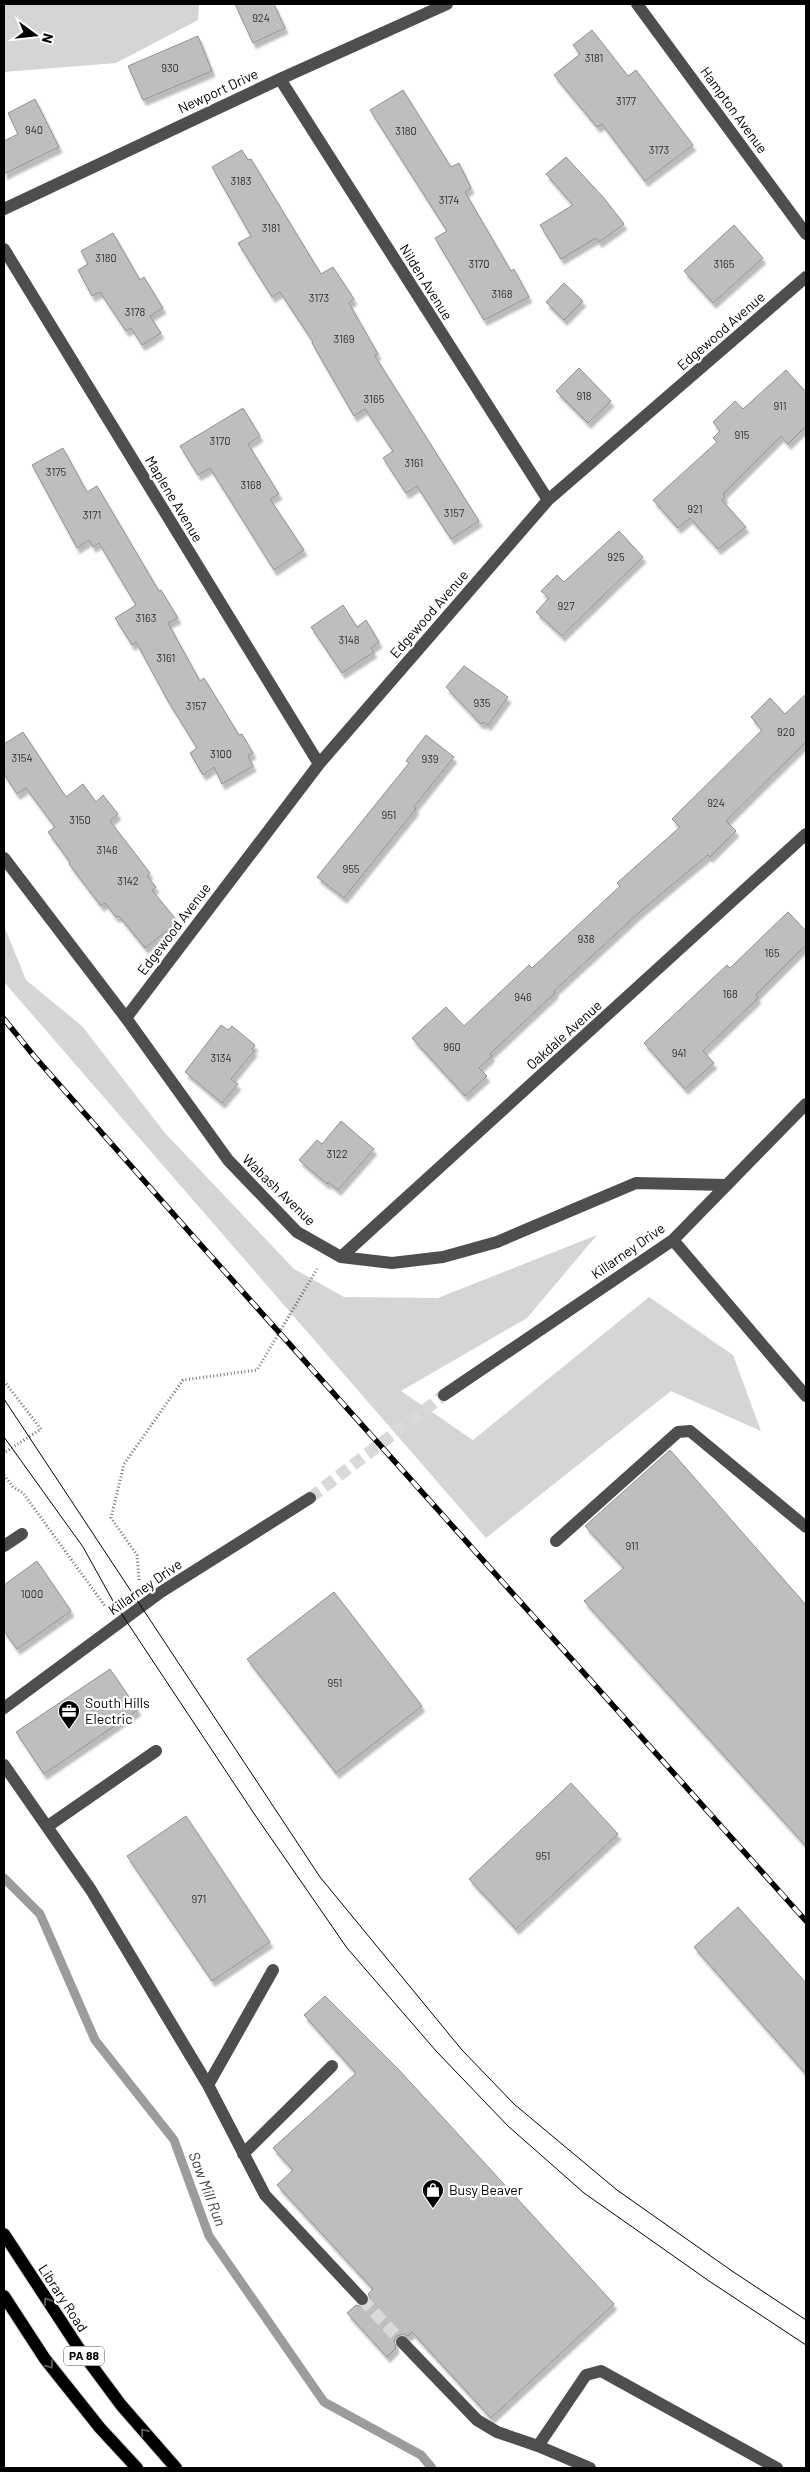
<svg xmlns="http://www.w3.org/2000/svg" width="810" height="2472" viewBox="0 0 810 2472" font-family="Barlow,sans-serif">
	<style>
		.green { fill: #d5d5d5 }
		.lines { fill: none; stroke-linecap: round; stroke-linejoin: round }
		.stream { stroke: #9c9c9c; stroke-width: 9 }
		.building { fill: #bebebe; stroke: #929292; filter: url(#shadow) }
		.minor-tunnel { stroke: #d9d9d9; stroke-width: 12; stroke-dasharray: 12 6; stroke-linecap: butt }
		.major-casing { stroke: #dbdbdb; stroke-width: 14 }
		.path { stroke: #707070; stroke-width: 3; stroke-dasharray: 1 2.5; stroke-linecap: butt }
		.minor { stroke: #4e4e4e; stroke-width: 12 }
		.major { stroke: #000; stroke-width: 12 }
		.tram { stroke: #000; stroke-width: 1 }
		.rail-casing { stroke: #000; stroke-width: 5.5 }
		.rail { stroke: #fff; stroke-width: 4; stroke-dasharray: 11; stroke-linecap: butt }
		.oneway { stroke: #595959 }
		.labels { text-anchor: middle; stroke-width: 4.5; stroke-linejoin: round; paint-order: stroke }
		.number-label { font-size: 11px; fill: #303030 }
		.shield { fill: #fff; stroke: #4c4c4c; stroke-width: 1 }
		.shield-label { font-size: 12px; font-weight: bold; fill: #000 }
		.street-label { font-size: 14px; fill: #000; stroke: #fff }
		.poi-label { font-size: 14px; fill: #000; stroke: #fff; text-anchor: start }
		.water-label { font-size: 15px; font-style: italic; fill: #3d3d3d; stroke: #fff }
	</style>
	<defs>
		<filter id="shadow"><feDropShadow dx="3" dy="5.5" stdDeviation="1" flood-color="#0004"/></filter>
	</defs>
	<rect width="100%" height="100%" fill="#fff"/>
	<path class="green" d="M4 4H199L198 20 116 63 4 72Z
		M4 926 26 980 82 1026 165 1133 294 1269 344 1297 438 1298 597 1235 527 1318 401 1391 473 1440 649 1297 733 1355 761 1431 671 1391 486 1538 4 982Z"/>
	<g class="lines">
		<path class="stream" d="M4 1878 40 1914 95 2040 174 2140 209 2236 324 2402 421 2455 432 2468"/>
	</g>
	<path class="building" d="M235 4H274L285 28 253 43Z
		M592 30 628 76 636 70 693 145 645 181 602 124 597 127 554 75 580 54 573 45Z
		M198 36 212 71 143 100 128 66Z
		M403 90 451 167 459 163 471 188 465 192 511 271 514 269 529 297 484 320 435 238 447 231 370 110Z
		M35 99 59 147 4 174V141L18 134 8 113Z
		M242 150 248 160 251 159 321 274 333 267 354 299 349 303 378 354 375 356 479 521 451 539 417 486 406 493 383 458 393 451 365 409 354 416 312 343 313 342 280 292 272 297 238 243 251 236 212 167Z
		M566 157 603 197 624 224 599 242 596 238 561 259 540 225 573 205 546 174Z
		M734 225 763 258 713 303 684 271Z
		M113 233 140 280 144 277 163 308 150 316 161 333 142 345 131 328 126 331 100 292 92 296 78 270 88 264 81 251Z
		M564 283 583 301 564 320 546 302Z
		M579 368 611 401 588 423 556 391Z
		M786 370 806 392V426L788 444 781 436 723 494 725 497 722 500 746 527 718 549 690 518 678 528 653 500 717 442 713 438 720 431 713 422 735 401 743 409Z
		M243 408 260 436 248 444 279 494 270 499 304 550 274 570 210 468 198 475 180 446Z
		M63 448 87 492 97 486 159 591 161 590 178 618 168 623 200 681 204 678 239 735 242 734 253 753 248 756 253 766 222 784 214 767 203 775 190 753 197 748 168 701 136 642 132 645 115 618 136 605 99 543 93 547 89 540 77 548 32 465Z
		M619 531 643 557 562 636 536 612 549 598 541 591 557 575 564 582Z
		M343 605 357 627 366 620 379 642 371 648 374 652 342 673 311 627Z
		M464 666 508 697 488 725 483 722 481 724 446 687Z
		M806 694V742L726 821 736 831 710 857 708 855 642 910 554 991 555 993 490 1054 492 1056 479 1068 487 1076 465 1096 412 1038 446 1007 464 1026 529 965 532 968 620 886 617 883 680 827 672 819 762 730 751 717 770 698 785 714Z
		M23 732 66 797 83 784 96 802 103 795 118 814 110 821 150 873 147 876 156 887 152 890 178 922 145 948 119 916 116 917 105 903 101 906 69 864 70 862 48 832 55 827 26 788 17 794 4 774V744Z
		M426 735 454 757 414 807 416 809 344 898 317 877 409 763 406 761Z
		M788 912 806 931V945L756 995 758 998 703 1051 714 1063 685 1089 644 1043 727 965 730 968Z
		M221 1025 228 1030 232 1026 255 1045 252 1049 254 1051 231 1079 238 1084 222 1103 185 1072Z
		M341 1121 374 1149 338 1190 328 1182 327 1184 299 1160 317 1140 322 1144Z
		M670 1450 806 1605V1846L584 1601 624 1568 585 1526Z
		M37 1561 71 1611 17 1649 4 1631V1585Z
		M334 1592 422 1706 336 1773 247 1659Z
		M110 1669 138 1710 44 1774 16 1732Z
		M571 1783 618 1834 516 1929 469 1879Z
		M186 1816 270 1942 212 1981 127 1856Z
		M738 1907 806 1983V2074L694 1947Z
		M325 1996 400 2071 614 2304 491 2418 412 2332 408 2336 404 2334 397 2336 394 2340 396 2348 387 2357 347 2313 356 2305 363 2307 368 2305 370 2298 368 2294 373 2289 277 2185 293 2170 273 2148 356 2073 304 2015Z"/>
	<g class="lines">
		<path class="minor-tunnel" d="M310 1498 444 1395
			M362 2299 402 2342"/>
		<g class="major-casing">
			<path id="major" d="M4 2234 78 2347 121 2405 176 2468
				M4 2296 45 2359 100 2428 137 2468"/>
		</g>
		<path class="path" d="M4 1381 41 1429 4 1453
			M4 1475 13 1487 23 1493 105 1606
			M139 1580 137 1555 111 1518 124 1464 183 1380 257 1370 317 1269"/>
		<path class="minor" d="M637 4 806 234
			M280 79 548 500
			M4 209 280 79 447 4
			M4 249 319 764
			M4 858 126 1018 228 1160 297 1232 341 1257 392 1263 443 1257 497 1242 636 1183 727 1185
			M126 1018 319 764 548 500 806 277
			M673 1240 806 1396
			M341 1257 806 834
			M444 1395 673 1240 806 1104
			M556 1541 678 1432 690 1431 806 1527
			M4 1546 22 1534
			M4 1708 161 1592 310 1498
			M4 1765 91 1890 208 2085 265 2195 362 2299
			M48 1826 156 1751
			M208 2085 273 1970
			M243 2154 332 2066
			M402 2342 477 2420 497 2432 538 2446
			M590 2468 538 2446 586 2375 601 2371 777 2468"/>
		<use href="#major" class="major"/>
		<path class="tram" d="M4 1399 320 1877 462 2050 514 2104 617 2190 732 2271 806 2320
			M4 1437 83 1547 113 1601 255 1815 347 1948 437 2052 508 2126 584 2193 709 2281 806 2345"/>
		<g class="rail-casing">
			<path id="rail" d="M4 1019 34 1056 192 1235 806 1921"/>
		</g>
		<use href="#rail" class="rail"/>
	</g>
	<defs><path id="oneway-chevron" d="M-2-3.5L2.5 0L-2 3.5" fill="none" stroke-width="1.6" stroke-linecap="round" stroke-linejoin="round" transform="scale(1.25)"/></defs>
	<g class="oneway">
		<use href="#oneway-chevron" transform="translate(47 2301) rotate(-123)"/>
		<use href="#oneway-chevron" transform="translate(50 2365) rotate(51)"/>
		<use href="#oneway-chevron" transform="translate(144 2432) rotate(-131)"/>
	</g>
	<defs>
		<g id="office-pin" transform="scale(1.125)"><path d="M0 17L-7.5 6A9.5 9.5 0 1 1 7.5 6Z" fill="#000" stroke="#fff"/><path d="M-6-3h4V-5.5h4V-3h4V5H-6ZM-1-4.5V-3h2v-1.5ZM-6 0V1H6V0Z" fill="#fff"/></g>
		<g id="shop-pin" transform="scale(1.125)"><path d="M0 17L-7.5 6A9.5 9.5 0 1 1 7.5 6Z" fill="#000" stroke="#fff"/><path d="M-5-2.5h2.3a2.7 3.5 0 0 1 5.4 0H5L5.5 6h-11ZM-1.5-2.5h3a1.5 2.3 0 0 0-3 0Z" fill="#fff"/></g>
	</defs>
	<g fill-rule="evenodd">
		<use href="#office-pin" x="69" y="1711"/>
		<use href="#shop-pin" x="433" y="2190"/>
	</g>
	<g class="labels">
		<g class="number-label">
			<text x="261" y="22">924</text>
			<text x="594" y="62">3181</text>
			<text x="170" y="72">930</text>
			<text x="626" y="105">3177</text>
			<text x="34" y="134">940</text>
			<text x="406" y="135">3180</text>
			<text x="659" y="154">3173</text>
			<text x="241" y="185">3183</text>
			<text x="449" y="204">3174</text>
			<text x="271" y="232">3181</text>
			<text x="106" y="262">3180</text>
			<text x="479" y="268">3170</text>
			<text x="724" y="268">3165</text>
			<text x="502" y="298">3168</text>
			<text x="319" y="302">3173</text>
			<text x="135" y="316">3178</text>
			<text x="344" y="343">3169</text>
			<text x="584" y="400">918</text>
			<text x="374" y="403">3165</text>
			<text x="780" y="410">911</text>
			<text x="742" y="439">915</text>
			<text x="220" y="445">3170</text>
			<text x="414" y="467">3161</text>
			<text x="56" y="476">3175</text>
			<text x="251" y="489">3168</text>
			<text x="695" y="513">921</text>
			<text x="454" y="517">3157</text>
			<text x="92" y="519">3171</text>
			<text x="616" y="561">925</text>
			<text x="566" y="610">927</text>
			<text x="146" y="622">3163</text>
			<text x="349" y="644">3148</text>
			<text x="166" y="662">3161</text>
			<text x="482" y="707">935</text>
			<text x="196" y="710">3157</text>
			<text x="786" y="736">920</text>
			<text x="221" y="758">3100</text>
			<text x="22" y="762">3154</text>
			<text x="430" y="763">939</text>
			<text x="716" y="807">924</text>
			<text x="389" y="819">951</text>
			<text x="80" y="824">3150</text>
			<text x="107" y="854">3146</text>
			<text x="351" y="873">955</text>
			<text x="128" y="885">3142</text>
			<text x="586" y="943">938</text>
			<text x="772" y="957">165</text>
			<text x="730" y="998">168</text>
			<text x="523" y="1001">946</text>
			<text x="452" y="1051">960</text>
			<text x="679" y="1057">941</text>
			<text x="221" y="1062">3134</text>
			<text x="337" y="1158">3122</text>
			<text x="632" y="1550">911</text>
			<text x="32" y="1598">1000</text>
			<text x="335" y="1687">951</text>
			<text x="543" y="1860">951</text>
			<text x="199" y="1903">971</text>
		</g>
		<rect class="shield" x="64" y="2346.5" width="40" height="19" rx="4"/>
		<g class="shield-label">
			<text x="84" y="2360">PA 88</text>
		</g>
		<g class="street-label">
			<text transform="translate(218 91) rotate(-25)" y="5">Newport Drive</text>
			<text transform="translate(734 110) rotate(54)" y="5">Hampton Avenue</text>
			<text transform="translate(426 282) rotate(58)" y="5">Nilden Avenue</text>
			<text transform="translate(721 331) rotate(-41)" y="5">Edgewood Avenue</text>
			<text transform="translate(174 499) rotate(59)" y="5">Maplene Avenue</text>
			<text transform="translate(429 614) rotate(-49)" y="5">Edgewood Avenue</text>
			<text transform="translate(174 929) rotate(-53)" y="5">Edgewood Avenue</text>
			<text transform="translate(564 1035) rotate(-42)" y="5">Oakdale Avenue</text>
			<text transform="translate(279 1190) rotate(44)" y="5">Wabash Avenue</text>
			<text transform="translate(628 1251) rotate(-35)" y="5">Killarney Drive</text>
			<text transform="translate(145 1587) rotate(-35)" y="5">Killarney Drive</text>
			<text transform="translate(63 2298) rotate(57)" y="5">Library Road</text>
		</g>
		<g class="poi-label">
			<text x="85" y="1708">South Hills<tspan x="85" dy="16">Electric</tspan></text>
			<text x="449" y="2195">Busy Beaver</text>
		</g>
		<g class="water-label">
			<text transform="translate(207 2189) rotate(69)" y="5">Saw Mill Run</text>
		</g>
	</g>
	<rect width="810" height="2472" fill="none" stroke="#000000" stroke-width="10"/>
	<g transform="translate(35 35) rotate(105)" stroke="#ffffff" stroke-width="4" paint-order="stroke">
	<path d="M0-4L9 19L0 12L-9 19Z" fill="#000000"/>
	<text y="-8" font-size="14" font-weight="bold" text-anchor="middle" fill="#000000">N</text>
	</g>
</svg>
